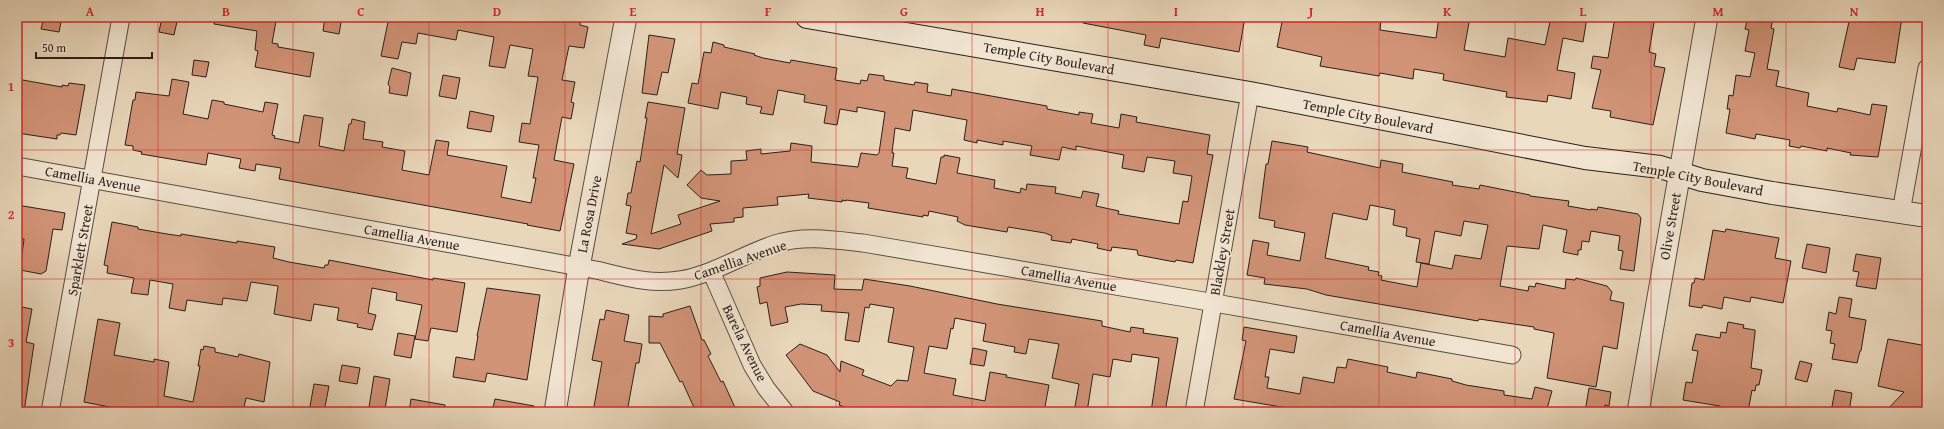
<svg xmlns="http://www.w3.org/2000/svg" width="1944" height="429" viewBox="0 0 1944 429" font-family="'Gentium Book Plus',serif">
	<style>
		.building { fill: #d29477; stroke: #2b1f1a; fill-rule: evenodd }
		.lines { fill: none; stroke-linecap: round; stroke-linejoin: round }
		.minor-casing { stroke: #5a4d42; stroke-width: 19 }
		.tertiary-casing { stroke: #5a4d42; stroke-width: 23 }
		.secondary-casing { stroke: #2b1f1a; stroke-width: 24 }
		.minor { stroke: #f1e5d2; stroke-width: 17 }
		.tertiary { stroke: #f1e5d2; stroke-width: 21 }
		.secondary { stroke: #f1e5d2; stroke-width: 22 }
		.grid { fill: none; stroke: #d62828; stroke-width: 1; stroke-opacity: 0.55 }
		.labels { text-anchor: middle; stroke-width: 3.5; stroke-linejoin: round; paint-order: stroke }
		.street-label { font-size: 14px; fill: #2b1f1a; stroke: #f1e5d2 }
		.neatline { fill: none; stroke: #d62828; stroke-width: 1.5 }
		.grid-label { font-size: 13px; text-anchor: middle; font-weight: bold; fill: #d62828 }
	</style>
	<rect width="100%" height="100%" fill="#e9d7ba"/>
	<filter id="stains"><feTurbulence type="fractalNoise" baseFrequency=".005" numOctaves="4"/><feColorMatrix values="0 0 0 0 .2 0 0 0 0 .09 0 0 0 0 .02 0 0 0 .5 -.17"/></filter>
	<radialGradient id="worn" r=".72"><stop offset=".6" stop-color="#630" stop-opacity="0"/><stop offset="1" stop-color="#630" stop-opacity=".3"/></radialGradient>
	<path class="building" d="M44 17H62L59 32 41 29Z
		M162 17H178L174 35 159 32Z
		M215 17H274V21H276L272 43 278 44V47L314 53 310 77 255 67 258 51 255 50 257 31 214 24Z
		M325 17H342L339 34 323 31Z
		M389 17H554L580 22V25L588 27 584 48 569 46 562 80 575 82 571 102 574 103 571 119 562 117 554 160 574 164 560 231 527 225 528 224 279 179 281 168 256 164 255 171 239 168 241 159 208 153 206 165 141 154 142 152 133 150V146L125 145 133 100H135L136 92 169 96 172 79 189 82 183 114 208 119 212 100 224 102V104L263 112 265 102 278 104 272 135 275 136 274 138 299 143 304 115 323 118 319 146 344 151 349 124H351L352 119 365 122 363 139 383 142 382 147 405 151 402 170 429 175 436 140 449 142 447 155 507 166 501 197 531 203 536 178H533L539 145 519 142 522 123 530 124 538 77 528 76 533 49 510 45 505 68 489 66 494 37 458 30 456 40 418 33 416 44 402 42 398 59 381 56Z
		M1084 17H1154L1170 20V17H1245L1239 52 1161 38 1159 48 1144 45 1146 35 1083 23Z
		M1283 17H1379L1378 20H1381L1380 30 1436 38 1439 17H1470L1464 50 1505 57 1508 38 1545 45 1551 17H1587L1583 42 1563 38 1557 70 1575 73 1571 99 1548 95 1547 102 1506 97 1507 92 1443 80 1444 74 1414 69 1413 79 1380 73 1379 76 1320 66 1322 57 1277 47Z
		M1615 17H1655L1649 52 1656 54 1654 66 1665 68 1653 125 1610 117 1611 111 1592 108 1601 70 1591 68 1593 56 1608 58Z
		M1748 17 1773 18 1771 28 1774 29 1767 69 1779 71 1776 86 1809 93 1807 106 1837 112 1838 108 1870 115 1872 104 1887 106 1878 157 1850 155 1851 153 1827 148V151L1801 146 1800 148 1789 146 1790 140 1756 134 1755 139 1726 133 1730 109H1727L1729 95 1733 96 1736 75 1750 77 1755 53 1745 51 1749 30 1745 29Z
		M1850 17H1902L1895 63 1857 58 1854 70 1839 67Z
		M649 35 675 39 668 73 662 72 657 95 642 93Z
		M713 42 724 45V47L755 54 754 55 763 58 790 63 791 60 837 68 835 80 860 84 861 80 867 81 869 74 884 76V80L914 85 915 82 928 84 927 92 951 96 952 89 1047 106V109L1079 115V112L1093 114 1091 123 1119 128 1121 114 1137 117 1136 122 1210 135 1207 154 1213 155 1193 263 1176 260 1175 262 1138 255 1137 250 1112 247 1111 251 1097 248 1098 244 1072 239 1071 243 1051 240 1052 236 1045 233 1008 227 1007 232 965 225 957 221 958 217 929 211 928 216 923 215V217L868 208 869 203 846 200V201L842 200V202L808 198 809 194 777 197 778 205 743 208V217L734 218V222L710 224 712 231 659 249 622 244 636 239 637 235 626 233 631 206 626 205 628 193H631L637 161 640 162 647 118H645L648 102 685 108 677 154 682 155 678 178 664 165 651 234 681 224 678 215 720 201 701 198 687 185 701 170 707 175 731 174V161L747 160 746 151 761 149V154L790 151 791 143 812 146 811 162 858 167 861 153 877 155 879 153 885 112 857 107V112L840 109 837 125 824 123 827 106 804 102 805 95 778 90 773 115 760 113 762 107 746 104 747 97 721 92 718 109 688 103 692 83 698 84 704 52 711 53ZM913 110 967 120 964 140 977 143V140L1003 145V141L1032 146 1030 155 1059 160 1062 147 1076 150V146L1124 155 1122 168 1144 172 1147 157 1175 161 1173 173 1192 176 1188 202 1183 201 1179 224 1118 214 1119 211 1096 206 1099 194 1083 191 1081 198 1055 193 1056 187 1027 184 1026 190 1021 188 1020 193 994 188 995 180 957 173 960 158 944 155V157H941L936 184 906 178 908 168 892 166 894 153H892L895 128 910 131Z
		M194 60 209 62 206 77 192 75Z
		M392 68 411 73 407 96 389 93 390 87 388 84Z
		M443 75 460 78 456 99 439 96Z
		M17 79 62 87V85L68 86 69 83 85 85 76 135 61 133 60 135H57V139L17 133V118L21 95 17 94Z
		M470 111 494 116 491 132 467 128Z
		M1272 141 1308 147 1307 152 1380 168 1381 160 1403 164 1402 172 1453 182 1452 185 1479 189 1480 185 1530 195V196L1569 201 1568 206 1591 210V209L1597 210 1598 207 1638 214 1641 218 1634 271 1620 269 1623 251 1618 250 1620 236 1591 231 1589 242 1582 241 1581 250H1578V255L1563 252 1567 230 1543 225 1539 249 1507 246 1500 286 1528 291 1529 286 1535 287 1536 283 1565 289 1566 279 1575 280 1576 278 1607 286 1612 292 1610 300 1624 303 1617 349 1603 346 1596 387 1547 378 1554 333 1534 329V327L1479 319 1478 321 1443 315 1326 295 1307 289 1264 284 1265 278 1247 275 1253 240 1269 243 1267 255 1300 261 1305 233 1274 227 1275 221 1259 218 1266 164H1268ZM1370 205 1395 210 1393 225 1407 228 1406 236 1420 239 1416 262 1429 264 1435 231 1461 236 1464 221 1488 225 1481 259 1455 255 1452 269 1421 263 1417 287 1381 280 1382 276 1378 275 1379 272 1368 270 1369 267 1325 258 1333 213 1367 220Z
		M17 205 65 213 62 230 53 229 46 271 41 274 20 270 24 239 17 238Z
		M112 222 138 227V229L167 234 181 236V234L237 243V241L275 247 273 258 289 262 324 268 325 265H328L329 260 433 280V278L465 283 457 332 431 328 428 341 415 339 422 305 396 300 397 293 372 288 368 313 376 315 372 330 357 327 358 324 337 320 339 308 314 304 311 321 274 314 278 286 251 282 247 301 223 298 222 305 187 300 185 311 169 308 173 284 150 280 148 295 131 293 134 278 107 273 108 266 104 265Z
		M1726 229 1779 238 1775 258 1791 261 1783 303 1751 297 1750 302 1724 297 1722 309 1703 305 1702 308 1689 306 1692 283H1694L1695 278 1704 280 1713 230 1725 232Z
		M1807 244 1830 248 1826 273 1802 268Z
		M1856 254 1881 258 1876 289 1856 286 1859 272 1853 271Z
		M787 272 835 275 834 289 862 290 864 279 910 286 997 304 1102 321V326L1130 332 1131 327 1144 329 1143 333 1178 338 1165 412H1151L1159 358 1132 354 1131 362 1113 359 1110 377 1093 374 1087 412H1074L1079 384 1052 378 1059 344 1029 339 1026 354 1014 352 1015 347 983 341 986 324 955 318 953 329 951 328 947 349 929 346 924 373 956 379 953 395 985 401 990 372 1007 375 1006 377 1049 385 1044 412H865L855 408 854 411 839 405 840 402 813 391 786 355 800 344 827 355 840 372 841 361 864 370 862 375 891 386 897 380 908 381 914 347 888 342 894 308 870 304 869 308 865 307 859 342 845 340 849 313 821 311 822 305 801 304 785 307 788 322 771 326 767 302 760 304 757 287 760 286V278Z
		M487 288 540 295 527 380 487 373 485 382 453 377 456 357 474 360 478 336H477Z
		M1839 297 1852 299 1849 317 1866 320 1861 351H1860L1857 363 1832 359 1835 344 1830 343 1832 331 1826 330 1829 312 1836 314Z
		M17 306 32 309 26 342 34 344 24 412 17 411Z
		M690 306 702 340H704L711 354 708 356 721 382 723 381 737 412H696L682 381 680 382 660 343H649V316L663 317V314Z
		M606 310 629 315 624 341 642 344 639 363H636L627 412H593L602 362 592 360 600 319 604 320Z
		M98 319 120 323 114 355 154 362V359L169 362 164 396 193 402 200 366H198L201 349 203 350 204 346 215 348V352L238 357 239 354 270 362 264 402 246 398 243 412H120V409L84 402Z
		M1728 322 1744 325 1743 328 1755 330V333L1751 368 1762 370 1759 385H1756L1755 391 1752 390 1748 412H1719L1720 406 1683 400 1686 382 1692 383 1698 351 1692 350 1696 334 1720 338 1721 332 1726 333Z
		M1244 327 1297 336 1294 353 1270 349 1265 377H1269L1267 388 1300 394 1303 377 1334 383 1337 367 1346 368 1348 359 1388 367 1387 372 1416 378 1417 372 1452 379V381L1466 385 1504 391V395L1532 399 1535 387 1552 391 1546 412H1311L1234 399 1246 341 1242 340Z
		M398 333 415 336 411 358 394 355Z
		M1888 339 1927 346V408L1924 412H1885L1904 392 1878 386Z
		M973 348 987 351 984 366 970 364Z
		M1800 361 1812 364 1807 382 1795 379Z
		M342 365 360 368 357 384 339 381Z
		M374 376 390 379 385 409 369 407Z
		M314 384 329 386 324 412H309Z
		M1589 388 1611 392 1609 406 1605 405 1604 412H1585Z
		M1835 390 1852 393 1849 412H1831Z
		M411 399 445 405V412H409Z
		M495 399 534 406 533 412H492Z"/>
	<g class="lines">
		<g class="minor-casing">
			<path id="minor" d="M17 166 596 270C626 277 649 285 680 280 715 274 745 253 778 243 805 235 835 240 863 243L1192 299 1512 355
				M1901 212 1927 68
				M711 271 752 365 766 388 785 412
				M50 412 121 17
				M1194 412 1250 93"/>
		</g>
		<g class="tertiary-casing">
			<path id="tertiary" d="M555 412 579 267 626 17
				M1638 412 1707 17"/>
		</g>
		<g class="secondary-casing">
			<path id="secondary" d="M807 17 1250 93 1585 158 1660 167 1702 180 1772 193 1927 216"/>
		</g>
		<use href="#minor" class="minor"/>
		<use href="#tertiary" class="tertiary"/>
		<use href="#secondary" class="secondary"/>
	</g>
	<path class="grid" d="M158 17V412M293 17V412M429 17V412M565 17V412M701 17V412M836 17V412M972 17V412M1108 17V412M1243 17V412M1379 17V412M1515 17V412M1651 17V412M1786 17V412M17 150H1927M17 279H1927"/>
	<g class="labels">
		<g class="street-label">
			<text transform="translate(1049 58) rotate(10)" y="5">Temple City Boulevard</text>
			<text transform="translate(1368 116) rotate(11)" y="5">Temple City Boulevard</text>
			<text transform="translate(1698 178) rotate(11)" y="5">Temple City Boulevard</text>
			<text transform="translate(93 179) rotate(10)" y="5">Camellia Avenue</text>
			<text transform="translate(589 214) rotate(-79)" y="5">La Rosa Drive</text>
			<text transform="translate(1670 226) rotate(-80)" y="5">Olive Street</text>
			<text transform="translate(412 237) rotate(10)" y="5">Camellia Avenue</text>
			<text transform="translate(80 250) rotate(-80)" y="5">Sparklett Street</text>
			<text transform="translate(1222 252) rotate(-80)" y="5">Blackley Street</text>
			<text transform="translate(740 260) rotate(-19)" y="5">Camellia Avenue</text>
			<text transform="translate(1069 278) rotate(10)" y="5">Camellia Avenue</text>
			<text transform="translate(1388 333) rotate(10)" y="5">Camellia Avenue</text>
			<text transform="translate(745 343) rotate(64)" y="5">Barela Avenue</text>
		</g>
	</g>
	<rect width="1944" height="429" fill="none" stroke="#e9d7ba" stroke-width="44"/>
	<path d="M36 52v6h116v-6" fill="none" stroke="#2b1f1a" stroke-width="2"/>
	<text x="42" y="52" font-size="12" fill="#2b1f1a" stroke="#f1e5d2" stroke-width="3" paint-order="stroke">50 m</text>
	<rect x="22" y="22" width="1900" height="385" class="neatline"/>
	<g class="grid-label">
		<text x="90" y="16">A</text>
		<text x="226" y="16">B</text>
		<text x="361" y="16">C</text>
		<text x="497" y="16">D</text>
		<text x="633" y="16">E</text>
		<text x="768" y="16">F</text>
		<text x="904" y="16">G</text>
		<text x="1040" y="16">H</text>
		<text x="1176" y="16">I</text>
		<text x="1311" y="16">J</text>
		<text x="1447" y="16">K</text>
		<text x="1583" y="16">L</text>
		<text x="1718" y="16">M</text>
		<text x="1854" y="16">N</text>
		<text x="11" y="91">1</text>
		<text x="11" y="219">2</text>
		<text x="11" y="347">3</text>
	</g>
	<rect width="100%" height="100%" filter="url(#stains)"/>
	<rect width="100%" height="100%" fill="url(#worn)"/>
</svg>
